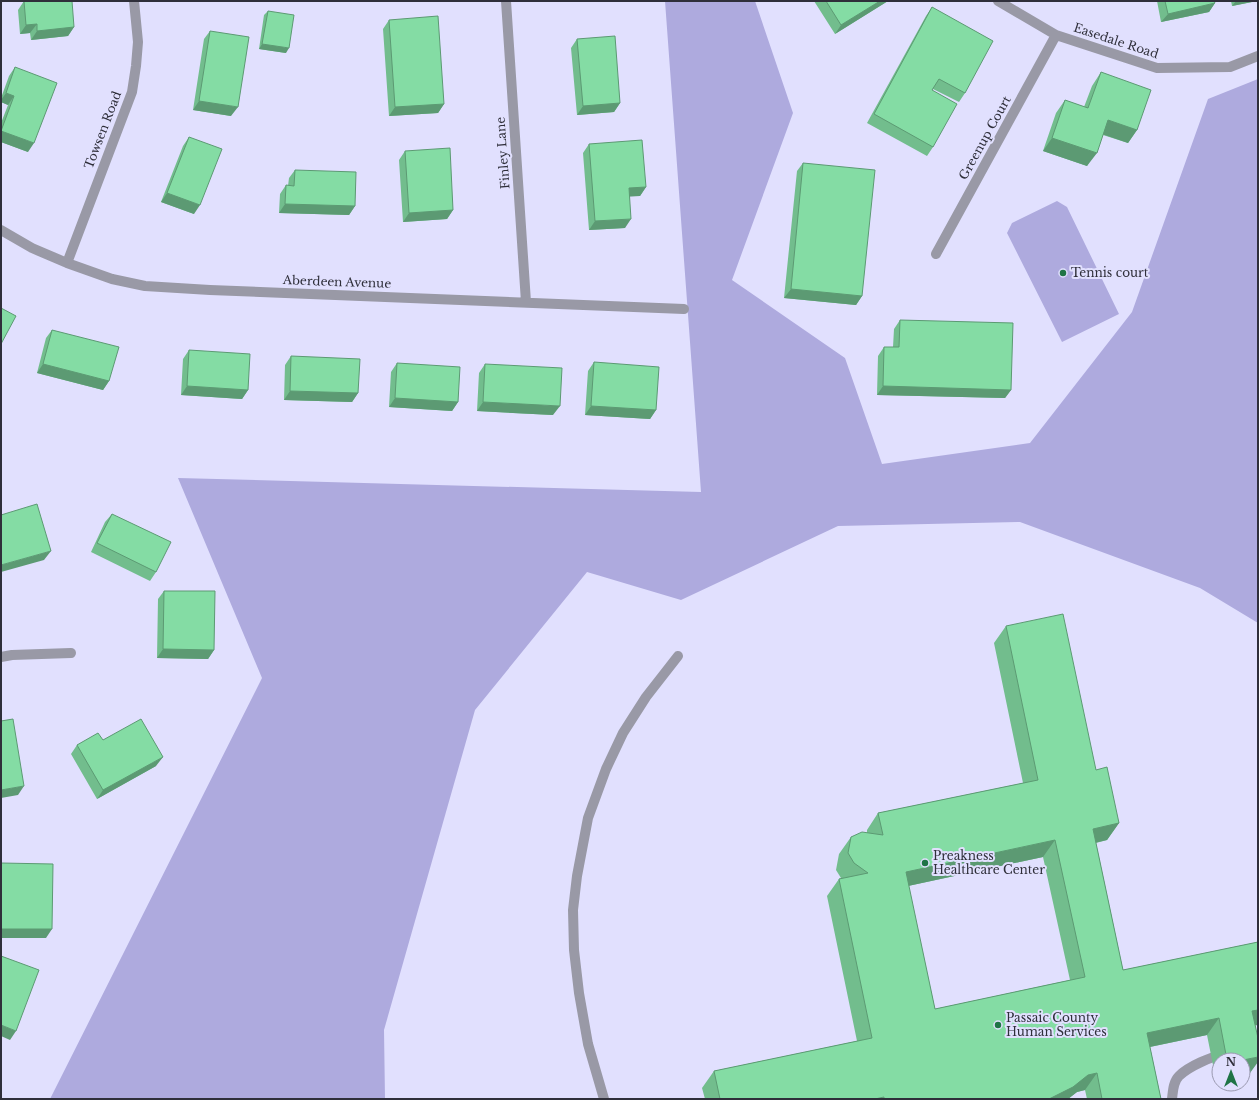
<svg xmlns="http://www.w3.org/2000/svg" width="1259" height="1100" viewBox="0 0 1259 1100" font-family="'Libre Baskerville',serif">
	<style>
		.green { fill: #aeaade }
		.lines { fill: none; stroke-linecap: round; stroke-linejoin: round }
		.lane { stroke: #9999a6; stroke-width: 10 }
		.street { stroke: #9999a6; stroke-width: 10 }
		.wall { fill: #72bd8d; fill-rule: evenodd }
		.shaded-wall { fill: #5c9a73 }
		.building { fill: #84dca4; stroke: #5c9a73; fill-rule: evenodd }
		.poi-dot { fill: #1f7446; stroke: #e1e0fe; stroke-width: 1.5 }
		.labels { text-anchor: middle; stroke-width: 4; stroke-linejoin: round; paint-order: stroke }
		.street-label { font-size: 12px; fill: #2f2f3a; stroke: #e1e0fe }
		.poi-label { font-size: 12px; fill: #2f2f3a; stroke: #e1e0fe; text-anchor: start }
	</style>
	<rect width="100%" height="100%" fill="#e1e0fe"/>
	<path class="green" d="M665 1H755L793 113 732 280 845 358 882 464 1030 443 1132 312 1208 99 1258 79V623L1200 588 1020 522 838 526 681 600 587 572 475 710 384 1030 385 1099H50L262 678 178 478 701 492Z
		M1057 201 1067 207 1119 314 1062 342 1007 233 1012 223Z"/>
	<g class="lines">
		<path class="lane" d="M604 1099 588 1044 579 993 574 950 573 910 577 876 588 818 606 769 623 733 646 697 678 656
			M1172 1099C1173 1091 1173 1082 1179 1076 1189 1066 1211 1057 1224 1054"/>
		<path class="street" d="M506 1 526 302
			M998 1 1056 35 1157 68 1230 67 1258 56
			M1 230 32 248 67 263 112 279 145 286 210 290 684 309
			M936 254 1056 35
			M67 263 132 92 136 66 138 42 134 1
			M1 657 12 655 71 653"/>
	</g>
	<path class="wall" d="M24 1 74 27 68 36 31 40 30 33 20 34 18 10Z
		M814 1H888L835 34Z
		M1157 1H1214L1215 3 1209 12 1161 22Z
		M1231 1H1257L1232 6Z
		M932 7 965 93 959 102 933 89 932 90 933 147 927 156 867 123 926 16Z
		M268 11 286 53 259 49 264 15Z
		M389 20 444 104 438 113 389 116 383 29Z
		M210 31 231 116 193 110 204 39Z
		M577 39 620 103 614 112 577 115 571 48Z
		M15 67 28 152 1 142V123L8 105 1 102V98L9 76Z
		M1101 72 1137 130 1128 143 1103 135 1087 166 1043 151 1056 113 1065 100 1084 107 1092 86Z
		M189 137 194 214 161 202 183 146Z
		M589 144 646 187 640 196H630L625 228 589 230 583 153Z
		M405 151 453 210 447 219 403 222 399 160Z
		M803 163 862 296 856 305 784 298 797 171Z
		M295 170 355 206 349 215 279 213 280 194 286 185 288 186 289 178Z
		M900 320 1011 390 1005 398 877 395 878 356 884 347H893L894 329Z
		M52 330 109 381 103 390 37 373 46 338Z
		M189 350 248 390 242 399 181 395 183 359Z
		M291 356 358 393 352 402 284 400 285 365Z
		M594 362 656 410 650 419 585 415 588 371Z
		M397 363 458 402 452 411 389 407 391 372Z
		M485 364 553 415 477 411 479 373Z
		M112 514 156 572 150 581 91 552 105 522Z
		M164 591 214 650 208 659 157 658 158 599Z
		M1006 626 1096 770 1119 823 1107 840 1096 843 1123 970 1258 942V1025H1255L1250 1073 1243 1075V1060H1219V1080H1216L1207 1035 1150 1047 1161 1099H1087L1085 1090 1077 1092 1068 1099H705L702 1088 714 1071 857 1041 827 896 839 879 841 878 836 870 839 854 851 837 867 833V830L878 813 1023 783 994 643ZM1043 857 1070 980 935 1009 908 886Z
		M103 740 156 766 97 799 71 754 77 745Z"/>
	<path class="shaded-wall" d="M880 1H888L835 34 841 25Z
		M1236 1H1257L1232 6Z
		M1215 3 1209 12 1161 22 1168 14Z
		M37 24 30 33 20 34 26 25Z
		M74 27 68 36 31 40 37 31Z
		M262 44 289 48 286 53 259 49Z
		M6 93 14 96 8 105 1 102V100Z
		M199 101 238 107 231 116 193 110Z
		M620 103 614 112 577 115 583 106Z
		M444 104 438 113 389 116 395 107Z
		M1108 120 1137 130 1128 143 1099 133Z
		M1 131 34 143 28 152 1 142Z
		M1052 138 1097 153 1087 166 1043 151Z
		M646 187 640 196 623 197 629 188Z
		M167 193 200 205 194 214 161 202Z
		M285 204 355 206 349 215 279 213Z
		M453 210 447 219 403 222 409 213Z
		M631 219 625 228 589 230 595 221Z
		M791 289 862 296 856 305 784 298Z
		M43 364 109 381 103 390 37 373Z
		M187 386 248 390 242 399 181 395Z
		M883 386 1011 390 1005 398 877 395Z
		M290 391 358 393 352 402 284 400Z
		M395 398 458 402 452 411 389 407Z
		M483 402 560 406 553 415 477 411Z
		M591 406 656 410 650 419 585 415Z
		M51 551 44 560 1 572V565Z
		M163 649 214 650 208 659 157 658Z
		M163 757 156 766 97 799 103 790Z
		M24 786 18 795 1 798V790Z
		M1119 823 1107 840 1081 846 1093 829Z
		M1055 840 1043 857 894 889 906 872Z
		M1 929H52L46 938H1Z
		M1258 1010V1025L1240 1028 1252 1011Z
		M1219 1018 1207 1035 1135 1050 1147 1033Z
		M1 1025 16 1031 10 1040 1 1036Z
		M1258 1057V1062L1250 1073 1243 1075V1060Z
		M1097 1073 1085 1090 1077 1092 1068 1099H1049L1088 1075Z
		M1219 1076V1080H1216Z"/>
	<path class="building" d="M24 1H72L74 27 37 31V24L26 25Z
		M826 1H880L841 25Z
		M1165 1H1214L1215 3 1168 14Z
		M932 7 993 41 965 93 939 79 932 90 957 104 933 147 874 114Z
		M268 11 294 15 289 48 262 44Z
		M438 16 444 104 395 107 389 20Z
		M210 31 249 37 238 107 199 101Z
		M615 36 620 103 583 106 577 39Z
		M15 67 57 83 34 143 1 131 14 96 6 93Z
		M1101 72 1151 90 1137 130 1108 120 1097 153 1052 138 1065 100 1088 108Z
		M189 137 222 149 200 205 167 193Z
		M642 140 646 187 629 188 631 219 595 221 589 144Z
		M450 148 453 210 409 213 405 151Z
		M803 163 875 170 862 296 791 289Z
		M295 170 356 172 355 206 285 204 286 185 294 186Z
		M1 308 16 316 1 344Z
		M900 320 1013 323 1011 390 883 386 884 347H899Z
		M52 330 119 347 109 381 43 364Z
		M189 350 250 354 248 390 187 386Z
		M291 356 360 359 358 393 290 391Z
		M594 362 659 367 656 410 591 406Z
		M397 363 460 367 458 402 395 398Z
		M485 364 562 368 560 406 483 402Z
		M37 504 51 551 1 565V515Z
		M112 514 171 542 156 572 97 543Z
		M164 591H215L214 650 163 649Z
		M1063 614 1096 770 1107 767 1119 823 1093 829 1123 970 1258 942V1010L1252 1011 1258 1038V1057L1243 1060H1227L1219 1018 1147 1033 1161 1099H1102L1097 1073 1088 1075 1073 1087 1049 1099H884V1097L875 1099H720L714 1071 872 1038 839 879 868 873 854 863 848 853 851 837 862 832 883 835 878 813 1038 780 1006 626ZM1055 840 1085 977 935 1009 906 872Z
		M13 719 24 786 1 790V721Z
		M141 719 163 757 103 790 77 745 98 733 103 740Z
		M1 863 53 864 52 929H1Z
		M1 956 39 970 16 1031 1 1025Z"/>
	<g class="poi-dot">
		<circle cx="1063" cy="273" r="4"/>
		<circle cx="925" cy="863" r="4"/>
		<circle cx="998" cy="1025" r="4"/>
	</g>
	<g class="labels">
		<g class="street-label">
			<text transform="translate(1116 41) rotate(18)" y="4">Easedale Road</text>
			<text transform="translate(103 130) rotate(-69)" y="4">Towsen Road</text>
			<text transform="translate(985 138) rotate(-61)" y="4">Greenup Court</text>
			<text transform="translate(503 153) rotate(-94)" y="4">Finley Lane</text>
			<text transform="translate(337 282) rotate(2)" y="4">Aberdeen Avenue</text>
		</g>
		<g class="poi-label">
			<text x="1071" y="277">Tennis court</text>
			<text x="933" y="860">Preakness<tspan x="933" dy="14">Healthcare Center</tspan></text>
			<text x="1006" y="1022">Passaic County<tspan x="1006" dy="14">Human Services</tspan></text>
		</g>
	</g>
	<rect width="1259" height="1100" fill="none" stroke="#2f2f3a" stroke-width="4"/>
	<g transform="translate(1231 1072)"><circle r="19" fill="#e1e0fe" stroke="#9a99b0"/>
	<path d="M0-3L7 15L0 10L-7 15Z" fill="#1f7446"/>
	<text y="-6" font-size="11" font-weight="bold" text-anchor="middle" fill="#2f2f3a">N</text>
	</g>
</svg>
